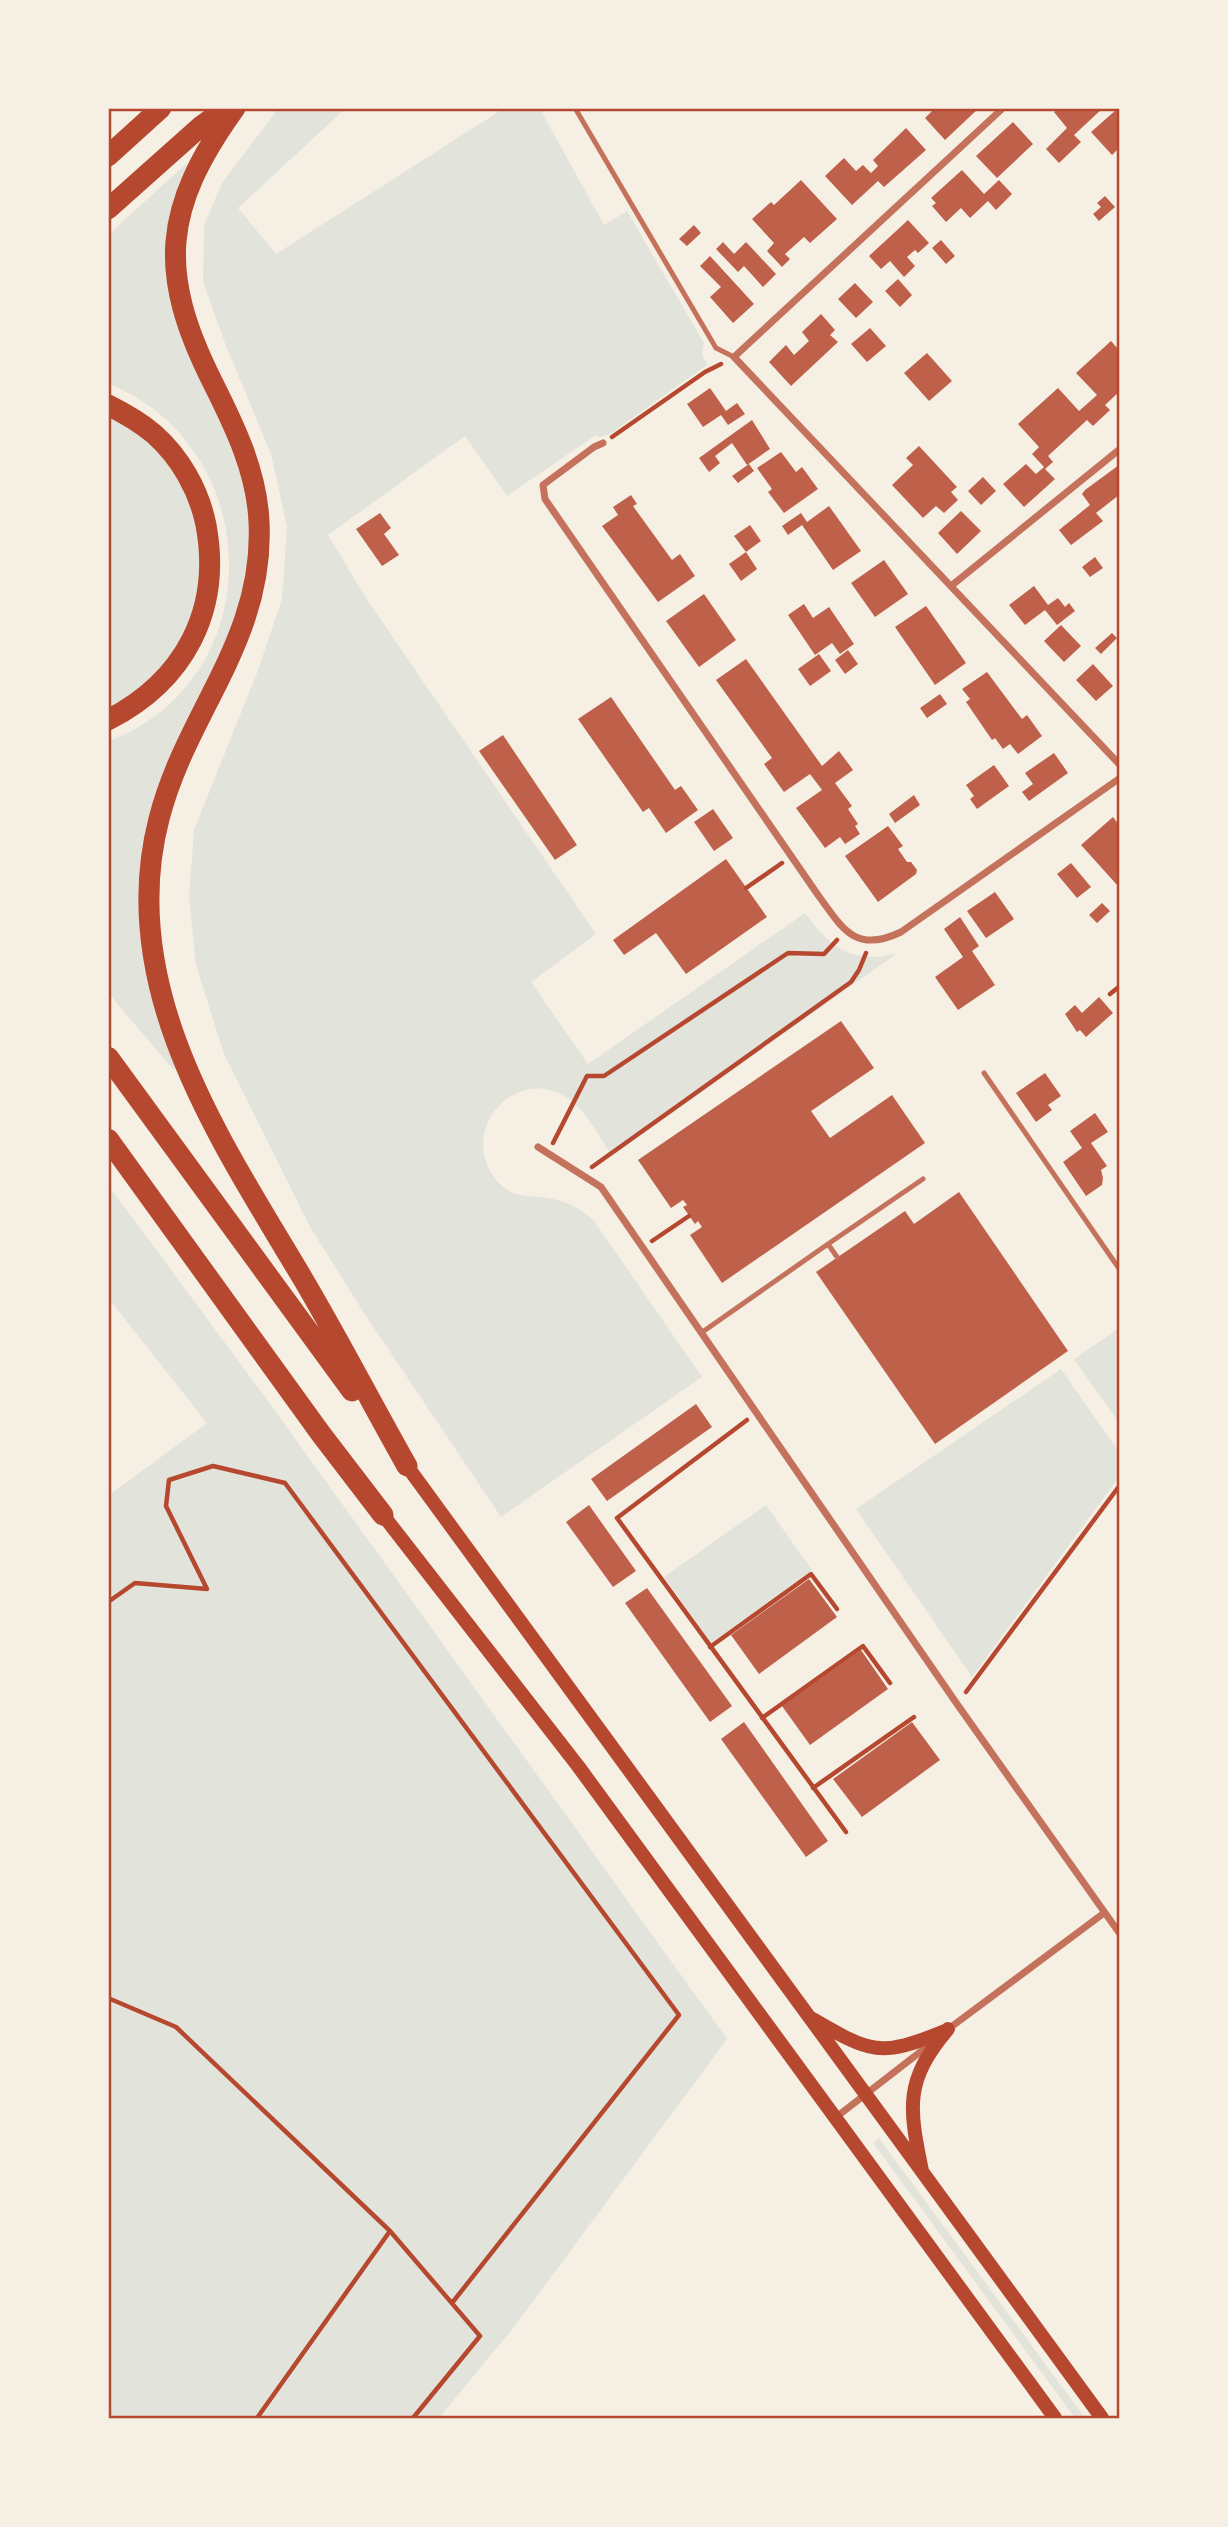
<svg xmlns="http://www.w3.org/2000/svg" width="1228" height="2527" viewBox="0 0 1228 2527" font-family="'Fira Sans Condensed',sans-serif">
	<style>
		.green { fill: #e2e4dc }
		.building { fill: #bf614a }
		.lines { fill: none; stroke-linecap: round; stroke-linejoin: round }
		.path { stroke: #b5482f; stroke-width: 4.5 }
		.service { stroke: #c5725c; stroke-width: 5 }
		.minor { stroke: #c5725c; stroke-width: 7 }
		.secondary { stroke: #b5482f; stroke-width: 14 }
		.motorway { stroke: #b5482f; stroke-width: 21 }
		.neatline { fill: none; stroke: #b5482f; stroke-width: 2.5 }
	</style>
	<rect width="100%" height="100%" fill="#f6efe4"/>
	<path class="green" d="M278 109H345L238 208 276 254 503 109H540L604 225 627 211 704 343 702 355 708 364 609 435 598 437 596 435 507 496 465 436 328 535 366 598 596 934 531 982 588 1064 805 913C824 938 840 957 874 957 882 957 889 954 896 954L612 1156C599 1136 586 1110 566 1097 516 1065 459 1129 494 1177 513 1203 532 1193 557 1200 572 1204 584 1211 594 1221L702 1377 501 1517 364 1313 310 1227 224 1054 196 965 189 897 194 830 257 673 282 599 287 526 271 454 226 346 203 282 204 225 222 183Z
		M187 163 175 198 170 220 175 316 184 345 227 433 246 490 251 544 240 612 145 841 175 1066V1069H173L109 994V741C271 680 267 448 109 384V234Z
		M109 415C122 424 137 432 149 442 195 481 209 549 196 605 190 632 171 659 153 679 141 692 123 701 109 710Z
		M109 1186 271 1405 727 2039 514 2327 439 2418H109L108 1496 207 1423 109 1299Z
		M1119 1328V1423L1074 1359Z
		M1061 1369 1119 1452V1477L972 1677 856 1509Z
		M766 1505 812 1570 711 1643 664 1577Z
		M879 2138 1085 2418H1075L873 2143Z"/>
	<path class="building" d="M935 108H979L945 140 925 118Z
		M1060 108H1103L1074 135 1081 142 1059 163 1046 149 1067 128 1054 112Z
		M1116 110 1119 114V148L1112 155 1091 132Z
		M1013 122 1033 144 997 178 976 156Z
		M906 128 926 150 884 187 878 181 852 205 825 176 844 158 856 171 863 165 871 173 878 166 873 160Z
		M962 170 984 194 999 180 1012 194 996 210 988 201 970 218 961 208 946 222 932 206 936 203 931 198Z
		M801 180 837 219 810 243 804 237 785 254 790 259 782 267 767 251 774 243 752 219 771 202 774 205Z
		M1105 196 1115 207 1099 221 1093 214 1101 207 1097 203Z
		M908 220 929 243 918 253 915 250 907 257 915 266 904 277 890 261 881 269 869 256Z
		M694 225 701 233 687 246 679 239Z
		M941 240 955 256 946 264 932 248Z
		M723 242 734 254 746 242 776 274 763 287 744 266 738 272 716 249Z
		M710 256 754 304 733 323 710 297 721 287 700 266Z
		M898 279 912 295 900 307 885 291Z
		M855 283 873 302 856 318 838 299Z
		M821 314 835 330 830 335 838 342 791 386 769 362 786 345 794 355 809 341 802 332Z
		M870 328 886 346 867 362 851 344Z
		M1111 341 1119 350V392L1105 405 1110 410 1093 426 1087 420 1048 456 1053 462 1045 469 1055 479 1024 507 1003 484 1026 464 1036 474 1044 467 1032 454 1039 447 1018 424 1058 388 1079 411 1097 395 1076 373Z
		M927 353 952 381 929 401 904 373Z
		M710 388 726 411 737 403 745 414 728 425 721 415 703 427 687 404Z
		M752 420 770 449 747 465 732 443 715 456 720 463 709 472 699 458Z
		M919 446 957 487 951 492 958 500 944 513 936 506 923 518 892 485 913 465 906 458Z
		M781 452 796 472 802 467 818 489 784 513 768 492 772 489 757 468Z
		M749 464 754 471 738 483 732 476Z
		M1119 465V495L1096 513 1103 521 1071 545 1059 530 1090 505 1082 494 1085 490Z
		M983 477 996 491 981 505 968 491Z
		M631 495 637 504 633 506 672 560 680 554 695 576 658 602 602 526 618 515 613 507Z
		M829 506 861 551 833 570 802 525 788 535 782 526 801 513 807 522Z
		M961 511 981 531 957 554 938 533Z
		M380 513 391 528 384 534 399 555 382 566 356 529Z
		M750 525 761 541 746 552 734 536Z
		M746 552 757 569 741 581 729 564Z
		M1095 557 1103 568 1090 577 1082 567Z
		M884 560 908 594 875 617 851 583Z
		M1034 586 1048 605 1058 598 1065 607 1069 603 1075 611 1057 625 1045 610 1025 625 1009 605Z
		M704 594 736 640 699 667 666 621Z
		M804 604 813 618 829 607 854 644 840 654 832 643 815 655 788 615Z
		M926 606 966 663 935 685 895 627Z
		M1061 625 1081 646 1064 662 1044 641Z
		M1112 633 1117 638 1101 654 1095 648Z
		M848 650 858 664 845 674 835 660Z
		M819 654 831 671 810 686 798 669Z
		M746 659 822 766 839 751 853 770 835 783 852 806 848 809 858 824 855 826 860 834 845 844 840 837 825 848 796 808 822 790 810 774 784 792 764 764 772 758 716 680Z
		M1093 664 1113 686 1096 701 1076 680Z
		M987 672 1022 719 1027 715 1042 736 1018 754 1010 744 1003 749 995 738 992 740 966 702 970 699 962 689Z
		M940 694 947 704 927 718 920 708Z
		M611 697 675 790 681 786 698 810 666 833 649 808 643 812 578 719Z
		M503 735 577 845 555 860 479 751Z
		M1054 753 1068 773 1029 801 1022 792 1033 784 1025 773Z
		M994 765 1009 786 977 809 970 799 974 796 966 785Z
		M914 795 920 805 895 823 889 814Z
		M713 809 733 838 714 851 694 822Z
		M1113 817 1119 825V884L1118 886 1081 845Z
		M888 826 903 846 898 849 907 862H911L917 870 916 874 878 902 845 856Z
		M726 859 767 917 686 974 656 933 624 955 613 940Z
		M1071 863 1091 887 1077 898 1057 874Z
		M995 892 1014 919 986 938 967 911Z
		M1102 903 1110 911 1097 923 1089 915Z
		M960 917 979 946 972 951 995 985 958 1010 935 977 963 957 944 929Z
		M1099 997 1113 1013 1086 1037 1080 1030 1077 1032 1065 1014 1075 1005 1082 1013Z
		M841 1021 874 1068 811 1111 830 1138 892 1095 925 1143 722 1283 690 1235 702 1227 698 1221 695 1224 683 1207 687 1205 683 1200 671 1208 638 1160Z
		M1045 1073 1061 1096 1048 1105 1052 1110 1036 1122 1016 1093Z
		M1095 1113 1108 1132 1091 1143 1107 1166 1101 1170 1103 1178 1102 1185 1086 1196 1063 1162 1082 1148 1070 1131Z
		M959 1192 1068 1351 935 1444 816 1272 905 1211 914 1224Z
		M696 1404 712 1427 607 1501 591 1479Z
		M589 1505 636 1571 613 1587 566 1522Z
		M809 1579 837 1617 759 1674 731 1635Z
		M647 1588 732 1706 710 1722 625 1603Z
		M861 1650 888 1689 810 1745 782 1706Z
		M744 1722 828 1841 806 1857 721 1739Z
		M912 1722 940 1760 862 1817 833 1779Z"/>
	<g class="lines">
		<path class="path" d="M612 437 705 372 721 364
			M746 888 782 863
			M1110 994 1120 986
			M553 1143 587 1076H604L788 953 824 954 837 940
			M592 1167 851 982 859 970 866 953
			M652 1241 689 1216
			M747 1420 617 1518 846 1832
			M108 1602 135 1583 207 1589 166 1506 169 1480 213 1466 285 1483 679 2015 452 2303
			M710 1647 811 1574 837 1609
			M966 1692 1120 1485
			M762 1718 863 1646 890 1683
			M813 1788 914 1717
			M108 1998 176 2027 390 2231
			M257 2418 390 2231 480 2336 413 2418"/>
		<path class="service" d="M575 108 716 348 734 357
			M984 1073 1120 1270
			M828 1244 923 1179
			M701 1333 828 1244 837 1257"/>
		<path class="minor" d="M1003 108 734 357 1120 765
			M603 443 594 447 543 485 545 499 818 895C843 929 855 954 901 932L1120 778
			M951 586 1120 449
			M538 1147 601 1187 957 1704 1120 1934
			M947 2030 1104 1913
			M835 2118 933 2042"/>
		<path class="secondary" d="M407 1466 1102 2418
			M383 1515 578 1766 1055 2418
			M811 2018C871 2053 879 2058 945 2031
			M922 2171C909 2107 904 2081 948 2029"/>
		<path class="motorway" d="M235 108C163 208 157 272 213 383 235 427 257 472 259 522 265 640 186 712 159 819 115 988 221 1141 303 1279 339 1340 372 1404 407 1466
			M108 156 161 108
			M108 209 200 127 226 108
			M108 405C124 413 140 422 154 434 180 457 199 490 206 525 222 611 184 681 108 720
			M108 1057 352 1391
			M108 1139 321 1434 383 1515"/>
	</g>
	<rect width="1228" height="2527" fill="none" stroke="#f6efe4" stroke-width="220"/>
	<rect x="110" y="110" width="1008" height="2307" class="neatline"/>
</svg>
